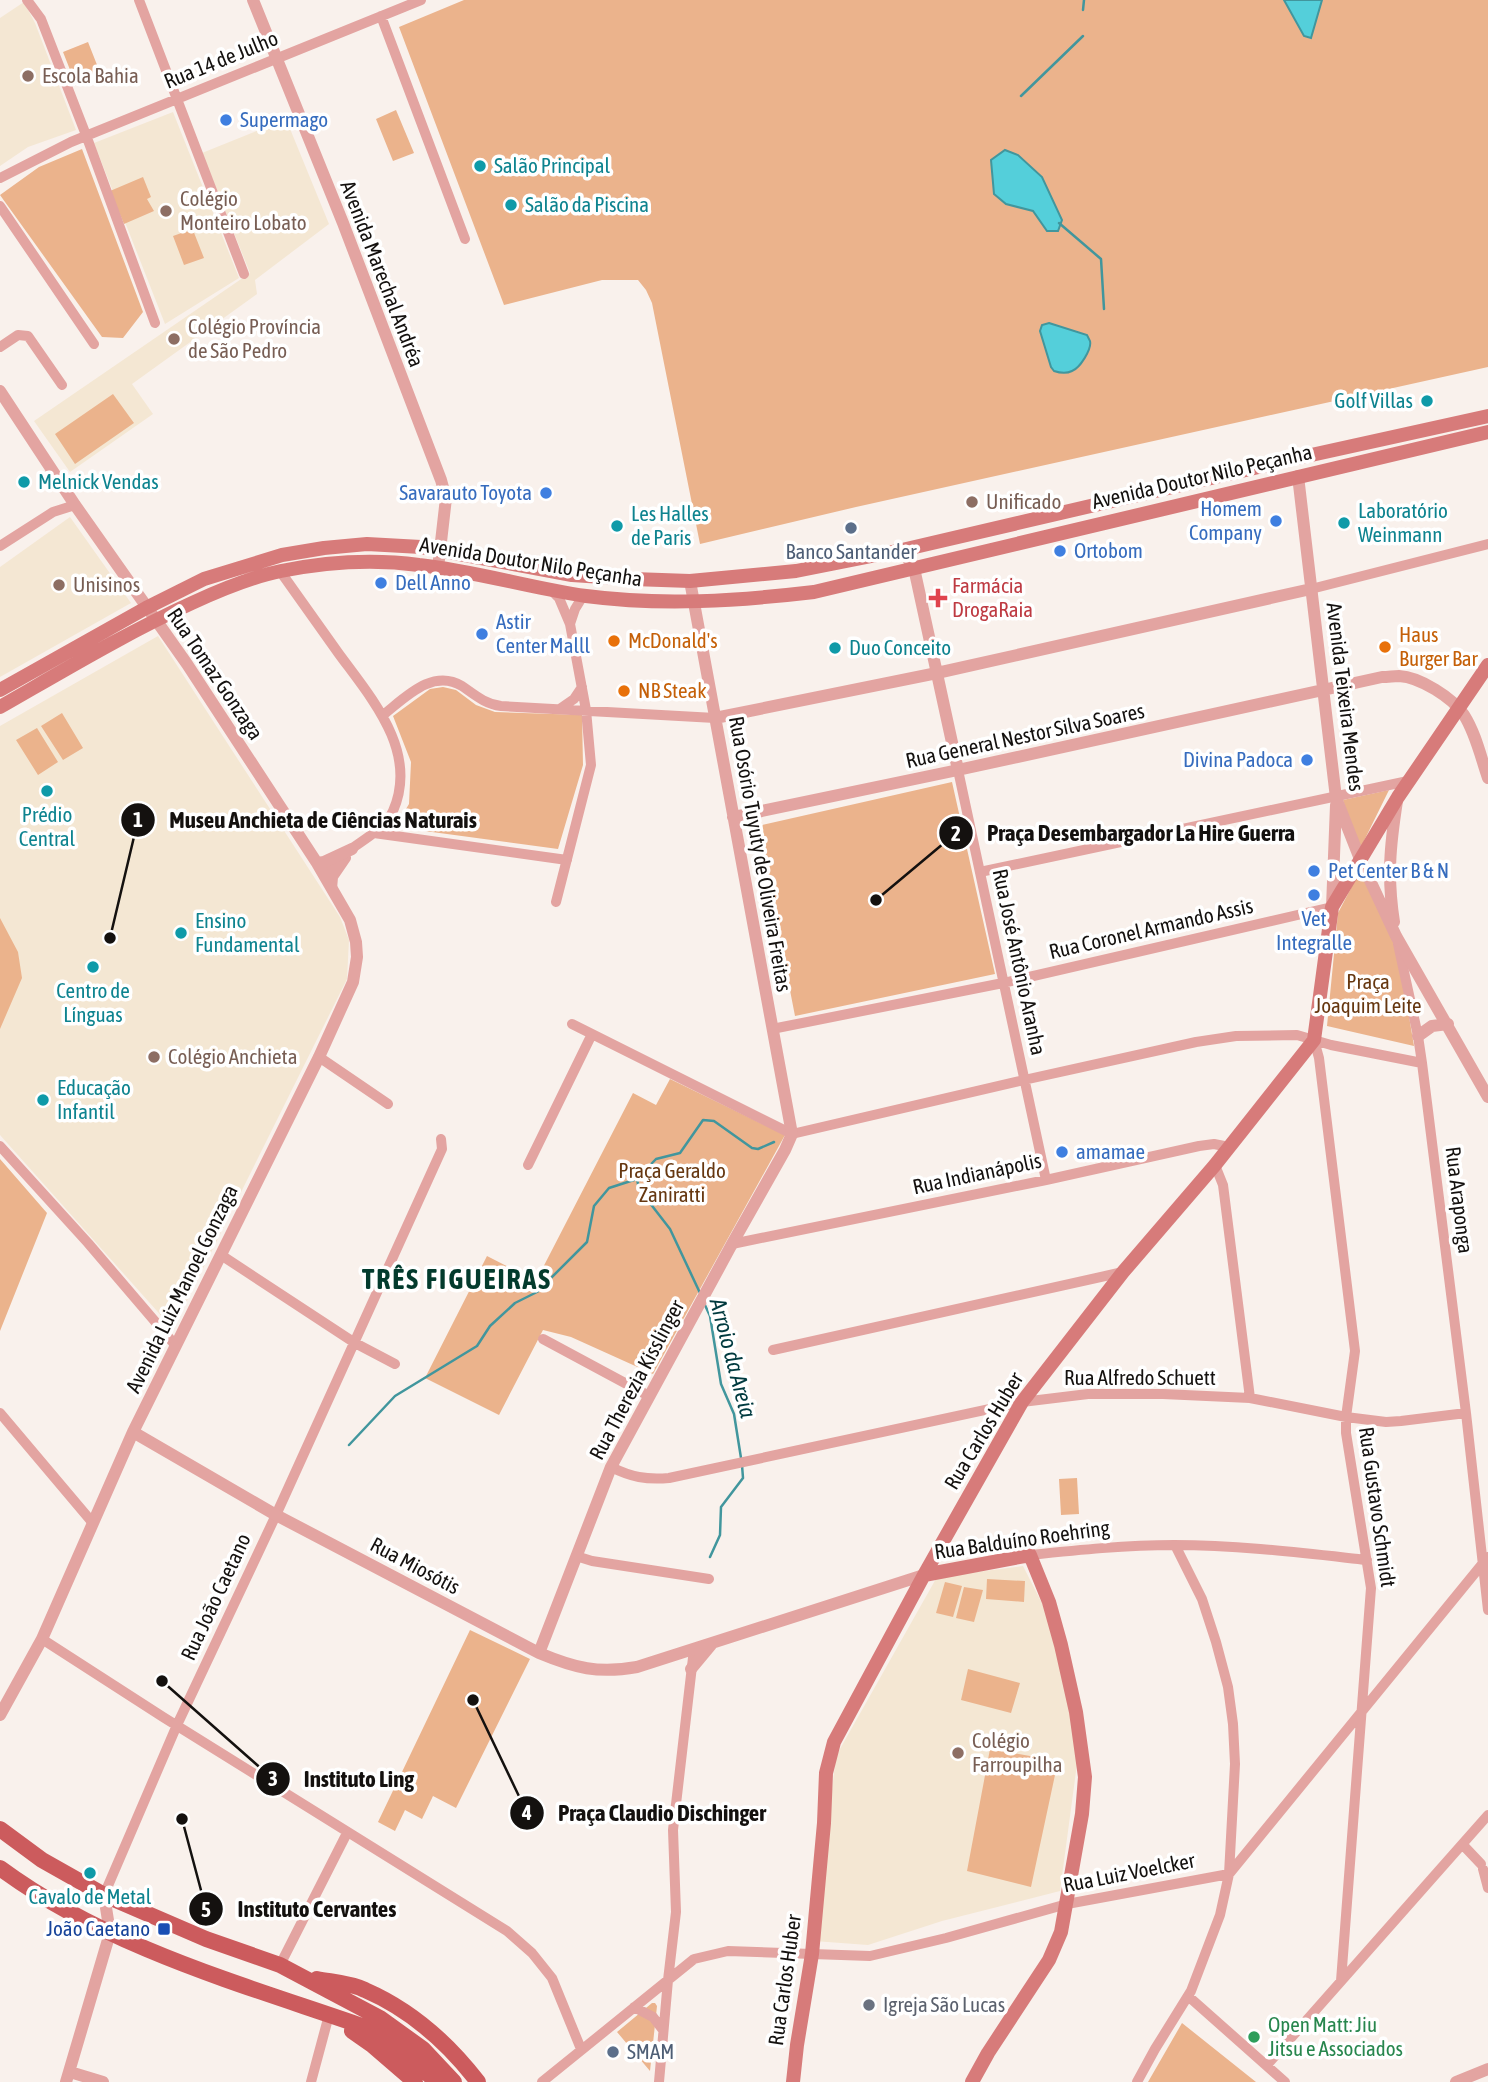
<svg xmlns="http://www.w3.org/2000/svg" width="1488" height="2082" viewBox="0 0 1488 2082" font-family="'Asap Condensed',sans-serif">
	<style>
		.education { fill: #f4e7d3 }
		.green { fill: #ebb38c }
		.water { fill: #54cfda; stroke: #41969d; stroke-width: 2 }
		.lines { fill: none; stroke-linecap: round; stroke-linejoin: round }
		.stream { stroke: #41969d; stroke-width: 2.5 }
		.minor { stroke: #e3a4a1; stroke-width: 10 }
		.tertiary { stroke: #e3a4a1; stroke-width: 12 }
		.secondary { stroke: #d77b7a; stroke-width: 14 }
		.primary { stroke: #cc5b5d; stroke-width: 16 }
		.education-dot { fill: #8d6e63; stroke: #fff; stroke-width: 2.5 }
		.shop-dot { fill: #3f7fe0; stroke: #fff; stroke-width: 2.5 }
		.culture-dot { fill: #0f9aa8; stroke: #fff; stroke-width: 2.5 }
		.service-dot { fill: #5c6f8a; stroke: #fff; stroke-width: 2.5 }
		.health-dot { fill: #e0444e; stroke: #fff; stroke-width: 2.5 }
		.food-dot { fill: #e8710a; stroke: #fff; stroke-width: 2.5 }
		.transit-dot { fill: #1a4fb4; stroke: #fff; stroke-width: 2.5 }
		.worship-dot { fill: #6b7280; stroke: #fff; stroke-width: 2.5 }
		.leisure-dot { fill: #2e9e5b; stroke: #fff; stroke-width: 2.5 }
		.labels { text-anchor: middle; stroke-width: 7; stroke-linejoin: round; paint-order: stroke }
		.street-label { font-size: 21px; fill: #14110f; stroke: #fff }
		.education-label { font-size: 21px; fill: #785e54; stroke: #fff; text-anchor: start }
		.shop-label { font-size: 21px; fill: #366cbe; stroke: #fff; text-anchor: start }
		.culture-label { font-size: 21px; fill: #0d838f; stroke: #fff; text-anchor: start }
		.service-label { font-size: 21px; fill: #4e5e75; stroke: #fff }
		.health-label { font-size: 21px; fill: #be3a42; stroke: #fff; text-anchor: start }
		.food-label { font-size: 21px; fill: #c56008; stroke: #fff; text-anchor: start }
		.park-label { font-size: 21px; fill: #663710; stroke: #fff }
		.transit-label { font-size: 21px; fill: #164399; stroke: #fff; text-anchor: end }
		.worship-label { font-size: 21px; fill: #5b616d; stroke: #fff; text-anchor: start }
		.leisure-label { font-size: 21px; fill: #27864d; stroke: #fff; text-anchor: start }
		.water-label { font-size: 23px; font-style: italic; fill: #003a3f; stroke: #fff }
		.district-label { font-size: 28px; font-weight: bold; letter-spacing: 2px; fill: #033b2d; stroke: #fff }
		.leader { fill: none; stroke: #14110f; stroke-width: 2.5 }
		.callout-dot { fill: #14110f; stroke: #fff; stroke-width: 2.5 }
		.mark-label { font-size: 21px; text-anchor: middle; font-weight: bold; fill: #fff }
		.callout-label { font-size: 23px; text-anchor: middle; font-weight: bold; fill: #14110f; stroke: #fff; stroke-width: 7; stroke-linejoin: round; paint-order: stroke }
	</style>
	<rect width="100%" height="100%" fill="#f9f1ec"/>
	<path class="education" d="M24 2 35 23 76 130 28 147 0 166V18Z
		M173 112 239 278 165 324 94 143Z
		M286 119 329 224 255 280 257 294 132 384 153 414 70 472 34 421 250 273 202 153Z
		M70 517 131 603 0 677V567Z
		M158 636 340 917 349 940 347 979 173 1329 0 1135V726Z
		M1023 1566 1050 1619 1079 1749 1060 1891 942 1921 868 1945 814 1941 836 1756 937 1577Z"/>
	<path class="green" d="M464 0H1488V367L856 507 700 544 652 303 646 290 638 280H602L504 305 399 27Z
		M88 42 101 75 76 85 63 52Z
		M396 110 414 153 393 161 376 119Z
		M82 149 143 312 123 338 102 337 0 195 39 167Z
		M143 177 151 197 147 199 154 211 124 224 110 191Z
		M191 225 204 258 184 265 173 236 187 231 186 227Z
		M113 394 134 423 75 464 55 434Z
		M443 687 456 690 476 705 495 712 582 715 583 765 558 849 395 827 409 804 411 762 393 716 430 689Z
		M62 713 83 748 63 760 41 726Z
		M37 728 58 762 38 775 16 740Z
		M952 782 995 974 795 1016 758 826Z
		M1389 790 1359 851 1343 800Z
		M1360 871 1397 945 1414 1046 1327 1026 1338 913Z
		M0 918 18 952 22 978 0 1029Z
		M670 1079 785 1135 653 1374 571 1337 543 1330 499 1415 425 1378 487 1256 536 1281 633 1093 656 1105Z
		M0 1159 47 1213 0 1331Z
		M1077 1478 1079 1514 1061 1515 1059 1479Z
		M987 1579 1025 1581 1024 1602 986 1599Z
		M945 1582 962 1586 953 1617 936 1613Z
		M964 1587 983 1590 974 1622 956 1618Z
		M470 1630 530 1659 456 1808 433 1796 422 1819 405 1810 395 1831 378 1822Z
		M968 1669 1020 1683 1011 1713 961 1700Z
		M990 1749 1058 1761 1031 1887 967 1871Z
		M652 2003H655L657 2006 650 2071 617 2032Z
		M1182 2023 1256 2082H1148Z"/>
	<path class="water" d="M1284 0H1322L1311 38 1304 36Z
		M1005 150 1018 155 1042 177 1062 220 1058 231H1047L1033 211 1006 204 994 194 991 160Z
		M1049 323 1087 335C1088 337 1089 339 1090 341 1092 349 1080 368 1072 371 1066 374 1060 373 1054 371L1051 367 1040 331 1042 325Z"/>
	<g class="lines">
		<path class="stream" d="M1083 10 1084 0
			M1021 96 1083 36
			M1059 223 1101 259 1104 309
			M700 1293 670 1229 639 1189 637 1179 656 1159 680 1153 703 1120 714 1121 752 1148 758 1149 774 1142
			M704 1303 710 1316 721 1384 734 1414 741 1458
			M349 1445 395 1396 477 1346 490 1326 515 1303 537 1292 587 1242 594 1206 609 1188 637 1179
			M710 1557 720 1535 721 1507 743 1478 742 1465"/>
		<path class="minor" d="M27 0 41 19 86 135 155 323
			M139 0 244 274
			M381 16 465 239
			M0 178 71 142 421 0
			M0 206 94 344
			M0 347 18 335 28 336 62 385
			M0 546 53 512 75 505
			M280 571C300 599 319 626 339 654 372 699 419 752 393 811 381 838 336 849 325 877
			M1311 589 1488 544
			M552 591 559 598 570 624 586 710 591 765 556 902
			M570 624 575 609 583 596
			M561 708 574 699 582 687
			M383 715C405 698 432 668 462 686 475 695 485 704 501 706L715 718
			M958 770 1046 1180
			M374 833 567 860
			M980 872 1408 781
			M332 889 333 877 346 858
			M1398 944 1418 1036 1422 1063 1466 1413 1488 1610
			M572 1024 792 1134 1024 1080 1196 1042 1236 1036 1297 1035 1331 1045 1422 1063
			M772 1029 1003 983 1332 907
			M1314 1040 1319 1058 1355 1351 1346 1417V1433L1371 1588 1341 1981
			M319 1057 388 1104
			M0 1146 88 1243 176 1346
			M528 1165 592 1034
			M1215 1165 1223 1185 1250 1398
			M732 1244 1046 1180 1199 1146 1214 1144 1229 1147
			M221 1255 355 1343 395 1364
			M543 1339 649 1396
			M773 1350 1123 1272
			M0 1413 92 1522
			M611 1467C631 1477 646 1480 669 1478L1022 1402 1088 1394H1163L1250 1398 1346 1417 1386 1422 1401 1421 1466 1413
			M1030 1555C1078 1550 1126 1545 1174 1545 1239 1545 1303 1553 1367 1560
			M576 1556 592 1561 709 1579
			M42 1639 163 1717 507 1931 532 1953 552 1978 581 2049
			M1463 1845 1481 1864
			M1483 1869 1488 1888
			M104 1895 177 1725 276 1515 442 1149 441 1139
			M280 1965 347 1833
			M1188 1996 1285 2082
			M634 2007 653 2017 663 2030
			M1267 2065 1488 1815
			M311 2082 329 2015
			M542 2082 694 1959 728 1951 870 1956 946 1938 1067 1904 1229 1874 1488 1557
			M659 2082 668 1980 676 1912 673 1830 694 1649
			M1137 2082 1155 2049 1191 1991 1220 1915 1229 1874 1235 1764 1233 1724 1228 1687 1216 1642 1202 1599 1175 1545"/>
		<path class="tertiary" d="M253 0 343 223 441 480 446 498 438 568
			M0 391 75 505 187 664 317 863 350 920 356 942 357 957 353 982 319 1057 133 1432 42 1639 0 1715
			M1298 476 1336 798 1360 859 1396 936 1488 1097
			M902 550 914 568 958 770
			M715 718 937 673 1311 589
			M733 817 958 770 1382 677C1388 677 1394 676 1399 676 1420 677 1453 698 1464 715 1476 734 1481 758 1488 778
			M317 863 324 862 352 849
			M1332 907 1336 805
			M1394 922C1387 877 1390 846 1397 801
			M1418 1036 1432 1026 1448 1024
			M133 1432 276 1515 539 1653C575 1668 598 1674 637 1667L924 1575
			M539 1653 611 1467 732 1244 785 1150 792 1134 690 581
			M691 1669 711 1645
			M70 2072 103 2082
			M66 2082 110 1933 104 1895
			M1456 2082 1488 2069"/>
		<path class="secondary" d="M0 690 146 608 204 579 282 555 324 548 367 544 421 547 572 575 633 579 690 581 796 571 902 550 1275 463 1488 416
			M0 707C63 671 126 633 192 603 220 590 251 577 281 571 326 562 374 559 419 565 475 571 530 588 586 596 662 606 737 601 814 592L1488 432
			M924 1575 1030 1555 1049 1602 1061 1645 1076 1712 1085 1777 1082 1814 1061 1932 1049 1960 988 2053 972 2082
			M793 2082 797 2045 812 1954 824 1823 826 1773 834 1742 924 1575 1022 1402 1123 1272 1215 1165 1314 1040 1332 907 1398 797 1488 665"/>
		<path class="primary" d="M0 1829 42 1860 104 1895 206 1939 280 1965 380 2018 423 2049 454 2082
			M0 1868C107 1947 238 1983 362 2026 390 2042 414 2059 436 2082
			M317 1979C332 1982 351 1983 365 1990 411 2010 448 2043 478 2082
			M352 2031 372 2045 415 2082"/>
	</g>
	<g class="education-dot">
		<circle cx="28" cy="76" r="7"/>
		<circle cx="166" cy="211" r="7"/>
		<circle cx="174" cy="339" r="7"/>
		<circle cx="972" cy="502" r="7"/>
		<circle cx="59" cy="585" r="7"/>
		<circle cx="154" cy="1057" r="7"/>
		<circle cx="958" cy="1753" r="7"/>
	</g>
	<g class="shop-dot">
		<circle cx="226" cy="120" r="7"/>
		<circle cx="546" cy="493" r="7"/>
		<circle cx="1276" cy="521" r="7"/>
		<circle cx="1060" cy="551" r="7"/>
		<circle cx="381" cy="583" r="7"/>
		<circle cx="482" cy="634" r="7"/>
		<circle cx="1307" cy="760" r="7"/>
		<circle cx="1314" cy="871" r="7"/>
		<circle cx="1314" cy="895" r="7"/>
		<circle cx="1062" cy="1152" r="7"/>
	</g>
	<g class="culture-dot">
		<circle cx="480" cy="166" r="7"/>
		<circle cx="511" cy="205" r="7"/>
		<circle cx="1427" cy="401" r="7"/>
		<circle cx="24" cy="482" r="7"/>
		<circle cx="1344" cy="523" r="7"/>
		<circle cx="617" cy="526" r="7"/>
		<circle cx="835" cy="648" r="7"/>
		<circle cx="47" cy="791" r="7"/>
		<circle cx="181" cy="933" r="7"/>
		<circle cx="93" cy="967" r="7"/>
		<circle cx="43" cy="1100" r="7"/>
		<circle cx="90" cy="1873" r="7"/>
	</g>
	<g class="service-dot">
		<circle cx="851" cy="528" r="7"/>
		<circle cx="613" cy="2052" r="7"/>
	</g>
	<path class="health-dot" d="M934.5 587.5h7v7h7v7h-7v7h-7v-7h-7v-7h7z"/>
	<g class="food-dot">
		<circle cx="614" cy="641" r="7"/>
		<circle cx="1385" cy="647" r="7"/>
		<circle cx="624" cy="691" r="7"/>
	</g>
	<rect class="transit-dot" x="157" y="1922" width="14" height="14" rx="3.5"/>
	<circle class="worship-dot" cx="869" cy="2005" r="7"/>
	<circle class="leisure-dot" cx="1254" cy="2037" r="7"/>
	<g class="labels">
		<g class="street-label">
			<text transform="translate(221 60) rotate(-22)" y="7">Rua 14 de Julho</text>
			<text transform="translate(382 274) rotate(69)" y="7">Avenida Marechal Andréa</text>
			<text transform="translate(1202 477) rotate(-13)" y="7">Avenida Doutor Nilo Peçanha</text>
			<text transform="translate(531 562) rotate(9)" y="7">Avenida Doutor Nilo Peçanha</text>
			<text transform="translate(215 674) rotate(56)" y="7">Rua Tomaz Gonzaga</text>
			<text transform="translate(1345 697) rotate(83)" y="7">Avenida Teixeira Mendes</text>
			<text transform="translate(1025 736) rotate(-12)" y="7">Rua General Nestor Silva Soares</text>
			<text transform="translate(760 854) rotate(80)" y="7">Rua Osório Tuyuty de Oliveira Freitas</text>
			<text transform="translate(1151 929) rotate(-13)" y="7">Rua Coronel Armando Assis</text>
			<text transform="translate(1019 962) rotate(78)" y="7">Rua José Antônio Aranha</text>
			<text transform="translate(977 1174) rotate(-12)" y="7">Rua Indianápolis</text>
			<text transform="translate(1459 1200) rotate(83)" y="7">Rua Araponga</text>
			<text transform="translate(182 1289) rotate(-64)" y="7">Avenida Luiz Manoel Gonzaga</text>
			<text x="1140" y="1385">Rua Alfredo Schuett</text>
			<text transform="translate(637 1380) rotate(-62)" y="7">Rua Therezia Kisslinger</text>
			<text transform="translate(984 1431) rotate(-59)" y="7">Rua Carlos Huber</text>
			<text transform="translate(1377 1507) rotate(82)" y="7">Rua Gustavo Schmidt</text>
			<text transform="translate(1022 1540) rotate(-8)" y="7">Rua Balduíno Roehring</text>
			<text transform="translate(415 1566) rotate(28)" y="7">Rua Miosótis</text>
			<text transform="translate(216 1597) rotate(-65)" y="7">Rua João Caetano</text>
			<text transform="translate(1129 1873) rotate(-11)" y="7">Rua Luiz Voelcker</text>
			<text transform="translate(785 1980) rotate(-82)" y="7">Rua Carlos Huber</text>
		</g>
		<g class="education-label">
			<text x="42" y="83">Escola Bahia</text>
			<text x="180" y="206">Colégio<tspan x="180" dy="24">Monteiro Lobato</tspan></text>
			<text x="188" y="334">Colégio Província<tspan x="188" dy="24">de São Pedro</tspan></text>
			<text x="986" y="509">Unificado</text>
			<text x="73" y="592">Unisinos</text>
			<text x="168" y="1064">Colégio Anchieta</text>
			<text x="972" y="1748">Colégio<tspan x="972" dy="24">Farroupilha</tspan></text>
		</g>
		<g class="shop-label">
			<text x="240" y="127">Supermago</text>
			<text x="532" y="500" text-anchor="end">Savarauto Toyota</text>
			<text x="1262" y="516" text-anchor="end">Homem<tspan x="1262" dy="24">Company</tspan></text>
			<text x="1074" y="558">Ortobom</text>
			<text x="395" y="590">Dell Anno</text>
			<text x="496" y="629">Astir<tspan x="496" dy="24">Center Malll</tspan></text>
			<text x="1293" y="767" text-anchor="end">Divina Padoca</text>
			<text x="1328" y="878">Pet Center B &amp; N</text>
			<text x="1314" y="926" text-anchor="middle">Vet<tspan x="1314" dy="24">Integralle</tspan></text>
			<text x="1076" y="1159">amamae</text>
		</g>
		<g class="culture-label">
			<text x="494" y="173">Salão Principal</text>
			<text x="525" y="212">Salão da Piscina</text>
			<text x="1413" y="408" text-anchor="end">Golf Villas</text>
			<text x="38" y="489">Melnick Vendas</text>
			<text x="1358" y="518">Laboratório<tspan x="1358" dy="24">Weinmann</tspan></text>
			<text x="631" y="521">Les Halles<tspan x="631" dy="24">de Paris</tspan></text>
			<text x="849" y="655">Duo Conceito</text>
			<text x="47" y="822" text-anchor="middle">Prédio<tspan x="47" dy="24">Central</tspan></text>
			<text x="195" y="928">Ensino<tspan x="195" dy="24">Fundamental</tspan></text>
			<text x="93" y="998" text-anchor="middle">Centro de<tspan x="93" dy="24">Línguas</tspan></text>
			<text x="57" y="1095">Educação<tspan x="57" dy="24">Infantil</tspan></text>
			<text x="90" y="1904" text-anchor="middle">Cavalo de Metal</text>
		</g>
		<g class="service-label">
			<text x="851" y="559">Banco Santander</text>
			<text x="627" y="2059" text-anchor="start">SMAM</text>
		</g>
		<g class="health-label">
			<text x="952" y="593">Farmácia<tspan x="952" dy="24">DrogaRaia</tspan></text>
		</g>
		<g class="food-label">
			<text x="1399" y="642">Haus<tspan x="1399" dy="24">Burger Bar</tspan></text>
			<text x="628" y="648">McDonald's</text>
			<text x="638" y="698">NB Steak</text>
		</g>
		<g class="park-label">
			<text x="1368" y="989">Praça<tspan x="1368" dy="24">Joaquim Leite</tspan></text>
			<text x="672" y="1178">Praça Geraldo<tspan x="672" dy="24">Zaniratti</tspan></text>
		</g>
		<g class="transit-label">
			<text x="150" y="1936">João Caetano</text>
		</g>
		<g class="worship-label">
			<text x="883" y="2012">Igreja São Lucas</text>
		</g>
		<g class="leisure-label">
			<text x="1268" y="2032">Open Matt: Jiu<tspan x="1268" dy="24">Jitsu e Associados</tspan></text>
		</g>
		<g class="water-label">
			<text transform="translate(733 1358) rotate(75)" y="8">Arroio da Areia</text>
		</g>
		<g class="district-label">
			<text x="457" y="1289">TRÊS FIGUEIRAS</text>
		</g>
	</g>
	<path class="leader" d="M110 938L138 820M876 900L956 833M162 1681L273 1779M473 1700L527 1813M182 1819L206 1909"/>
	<g class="callout-dot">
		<circle cx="110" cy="938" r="7"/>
		<circle cx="876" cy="900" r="7"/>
		<circle cx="162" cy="1681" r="7"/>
		<circle cx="473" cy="1700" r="7"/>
		<circle cx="182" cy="1819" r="7"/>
		<circle cx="138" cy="820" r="18"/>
		<circle cx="956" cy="833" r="18"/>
		<circle cx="273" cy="1779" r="18"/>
		<circle cx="527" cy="1813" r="18"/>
		<circle cx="206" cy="1909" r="18"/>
	</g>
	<g class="mark-label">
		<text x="138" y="827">1</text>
		<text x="956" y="841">2</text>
		<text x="273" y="1786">3</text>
		<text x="527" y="1820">4</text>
		<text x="206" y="1917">5</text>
	</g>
	<g class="callout-label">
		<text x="323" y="828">Museu Anchieta de Ciências Naturais</text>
		<text x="1141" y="841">Praça Desembargador La Hire Guerra</text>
		<text x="359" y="1787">Instituto Ling</text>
		<text x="662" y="1821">Praça Claudio Dischinger</text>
		<text x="317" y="1917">Instituto Cervantes</text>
	</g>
</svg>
